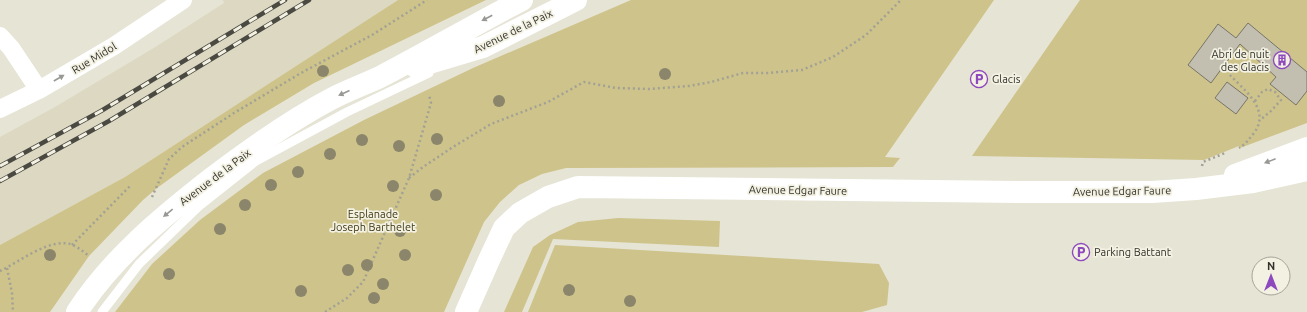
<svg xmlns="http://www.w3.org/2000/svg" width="1307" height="312" viewBox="0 0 1307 312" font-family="Ubuntu,sans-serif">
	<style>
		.built { fill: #dcd8c1 }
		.green { fill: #cec38a }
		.building { fill: #c2bfb1; stroke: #777568 }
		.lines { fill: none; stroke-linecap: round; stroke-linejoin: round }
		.path { stroke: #a2a195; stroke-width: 2.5; stroke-dasharray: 2 3; stroke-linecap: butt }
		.lane { stroke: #fff; stroke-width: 9 }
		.street { stroke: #fff; stroke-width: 18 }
		.secondary { stroke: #fff; stroke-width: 22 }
		.rail-casing { stroke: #4a4942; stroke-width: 4.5 }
		.rail { stroke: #f3f1e2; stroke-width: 3; stroke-dasharray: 9; stroke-linecap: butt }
		.tree { fill: #8b866b }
		.oneway { fill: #989895 }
		.labels { text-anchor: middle; stroke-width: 3.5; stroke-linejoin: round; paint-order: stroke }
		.street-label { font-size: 11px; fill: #32312b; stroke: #f3f1e2 }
		.poi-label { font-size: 11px; fill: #32312b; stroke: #f3f1e2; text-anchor: start }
		.park-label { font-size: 11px; fill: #413914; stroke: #f3f1e2 }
	</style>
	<rect width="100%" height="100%" fill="#e6e4d5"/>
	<path class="built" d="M223 0H398L125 177 0 245V137L55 107 157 46 224 3Z"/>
	<path class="green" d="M398 0H486L314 83 244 125 157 188 143 200 89 256 50 312H0V245L125 177Z
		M631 0H994L885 157 900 158 893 167 566 168 542 174 519 185 500 202 484 222 444 312H115L152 264 200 220 263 173 364 120 473 68Z
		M1080 0H1307V123L1240 148 1239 146 1204 160 972 156Z
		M618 218 720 221 719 247 553 239 522 312H504L533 247 550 235 578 222Z
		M555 245 879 264 889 283 887 305 862 312H528Z"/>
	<path class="building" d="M1248 23 1307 72V91L1296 105 1270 84 1276 77 1240 44 1211 83 1188 65 1218 24 1236 38Z
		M1227 82 1248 98 1236 114 1215 98Z"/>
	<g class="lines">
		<path class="path" d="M1230 75C1245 91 1271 110 1254 133 1249 139 1246 144 1239 148
			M1255 101 1262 92 1268 89 1275 92 1281 100 1271 111 1259 121
			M1202 166 1203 162 1225 153
			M409 178 423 167 453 147 491 124 548 102 584 82 616 88 649 89 689 86 711 82 743 73H767L802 70 833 57 866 35 901 0
			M152 197 169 159 182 147 234 113 301 73 372 35 427 0
			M72 245 131 185
			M7 268 12 293 13 312
			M0 271C19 262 52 236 73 245 79 248 84 252 89 256
			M325 312 347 298 363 282 409 178 431 103 429 95"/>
		<path class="lane" d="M102 312 139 264 198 207 256 161 347 112 429 73"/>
		<path class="street" d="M0 36 11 48 39 90
			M0 109 39 90 114 46 183 0"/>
		<path class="secondary" d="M416 67 483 47 576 0
			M1235 175 1307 148
			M77 312C112 258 162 217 212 178 250 149 291 120 333 98 349 90 365 84 380 77 428 52 474 25 522 0
			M466 312 489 260 504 228 520 213 548 197 578 187 1025 192H1152L1196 189 1253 182 1307 170"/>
		<g class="rail-casing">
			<path id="rail" d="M0 166 101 111 285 0
				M0 181 109 121 309 0"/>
		</g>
		<use href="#rail" class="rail"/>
	</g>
	<g class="tree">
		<circle cx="323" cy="71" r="6"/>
		<circle cx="665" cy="74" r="6"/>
		<circle cx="499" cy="101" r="6"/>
		<circle cx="437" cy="139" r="6"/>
		<circle cx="362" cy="140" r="6"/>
		<circle cx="399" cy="146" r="6"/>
		<circle cx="330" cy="154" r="6"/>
		<circle cx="298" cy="172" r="6"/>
		<circle cx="271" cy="185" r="6"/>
		<circle cx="393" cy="186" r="6"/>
		<circle cx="436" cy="195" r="6"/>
		<circle cx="245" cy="205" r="6"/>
		<circle cx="220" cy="229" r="6"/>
		<circle cx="400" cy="231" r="6"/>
		<circle cx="50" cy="255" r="6"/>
		<circle cx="405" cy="255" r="6"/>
		<circle cx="367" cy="265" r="6"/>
		<circle cx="348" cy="270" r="6"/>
		<circle cx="169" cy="274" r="6"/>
		<circle cx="383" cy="284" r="6"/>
		<circle cx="569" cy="290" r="6"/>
		<circle cx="301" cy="291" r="6"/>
		<circle cx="374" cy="298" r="6"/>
		<circle cx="630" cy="301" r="6"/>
	</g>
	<defs><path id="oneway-solid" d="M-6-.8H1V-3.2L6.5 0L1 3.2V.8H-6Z"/></defs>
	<g class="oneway">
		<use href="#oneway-solid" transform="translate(487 18) rotate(152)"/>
		<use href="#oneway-solid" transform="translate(59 78) rotate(-30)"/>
		<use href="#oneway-solid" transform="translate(344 93) rotate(156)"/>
		<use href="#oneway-solid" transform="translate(1270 161) rotate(159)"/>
		<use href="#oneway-solid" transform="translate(168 213) rotate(141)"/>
	</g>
	<defs>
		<g id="building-ring" transform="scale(0.9)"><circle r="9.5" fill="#f3f1e2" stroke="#8d49bd" stroke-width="1.5"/><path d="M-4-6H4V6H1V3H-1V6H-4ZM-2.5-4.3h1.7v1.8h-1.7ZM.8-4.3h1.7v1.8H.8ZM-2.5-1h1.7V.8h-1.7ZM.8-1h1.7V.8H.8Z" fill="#8d49bd"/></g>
		<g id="parking-ring" transform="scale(0.9)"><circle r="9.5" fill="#f3f1e2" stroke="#8d49bd" stroke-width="1.5"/><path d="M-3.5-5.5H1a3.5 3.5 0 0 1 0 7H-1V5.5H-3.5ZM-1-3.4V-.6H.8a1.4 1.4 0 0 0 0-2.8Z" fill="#8d49bd"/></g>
	</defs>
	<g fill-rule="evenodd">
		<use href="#building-ring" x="1282" y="60"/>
		<use href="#parking-ring" x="979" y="79"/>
		<use href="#parking-ring" x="1081" y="252"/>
	</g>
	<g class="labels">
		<g class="street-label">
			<text transform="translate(513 31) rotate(-26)" y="4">Avenue de la Paix</text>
			<text transform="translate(94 58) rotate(-31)" y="4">Rue Midol</text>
			<text transform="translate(215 177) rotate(-37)" y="4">Avenue de la Paix</text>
			<text transform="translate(798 190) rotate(1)" y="4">Avenue Edgar Faure</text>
			<text transform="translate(1122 191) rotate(-1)" y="4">Avenue Edgar Faure</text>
		</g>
		<g class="poi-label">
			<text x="1269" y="58" text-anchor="end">Abri de nuit<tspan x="1269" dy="13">des Glacis</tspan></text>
			<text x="992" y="83">Glacis</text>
			<text x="1094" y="256">Parking Battant</text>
		</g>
		<g class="park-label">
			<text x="373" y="218">Esplanade<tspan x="373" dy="13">Joseph Barthelet</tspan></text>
		</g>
	</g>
	<g transform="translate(1271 276)"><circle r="19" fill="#f3f1e2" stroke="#a6a499"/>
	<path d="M0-3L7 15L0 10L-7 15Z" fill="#8d49bd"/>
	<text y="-6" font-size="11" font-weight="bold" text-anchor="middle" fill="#32312b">N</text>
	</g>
</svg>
